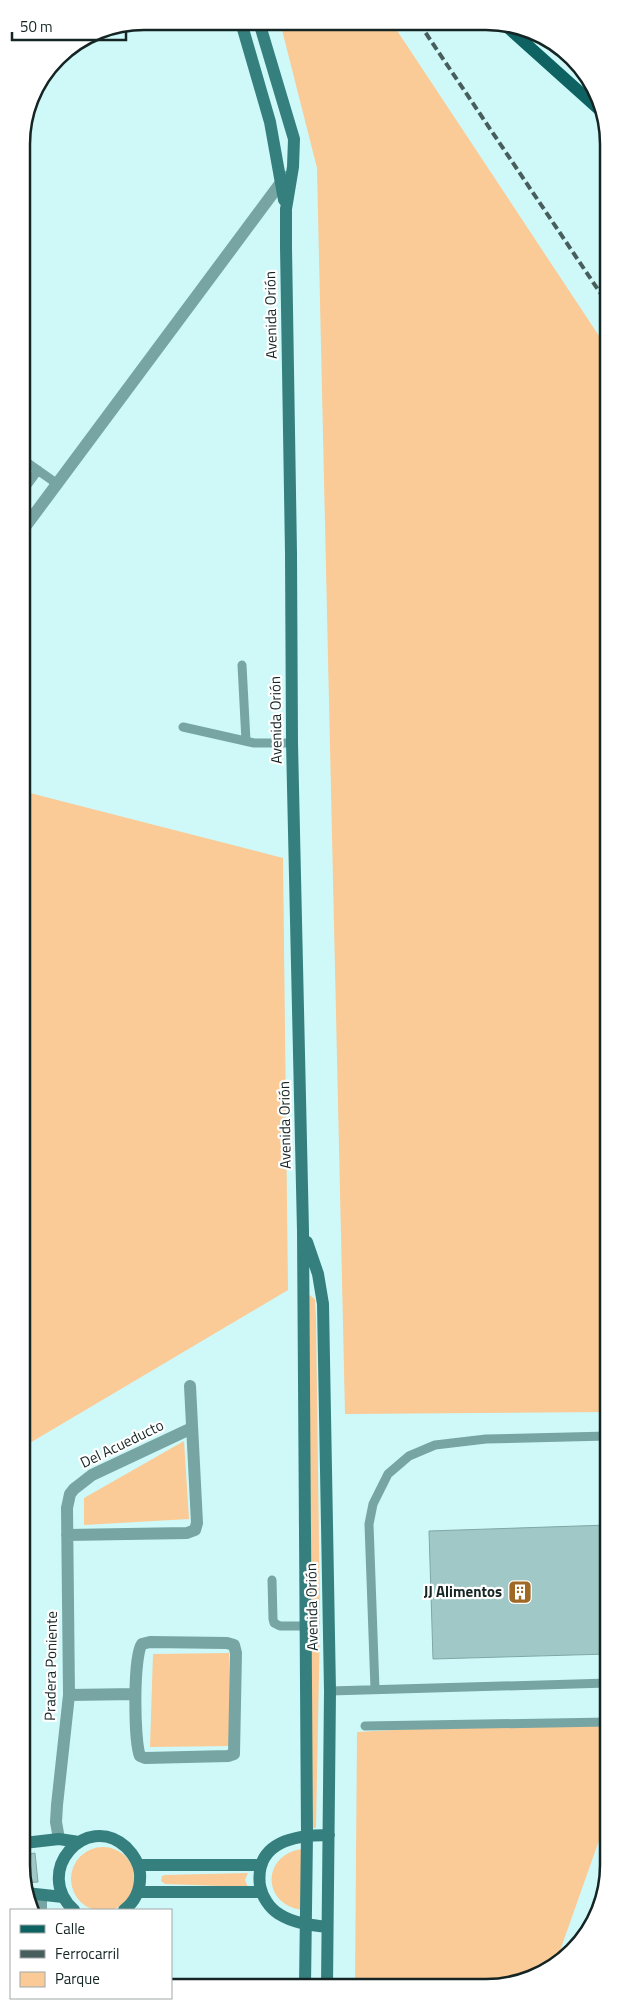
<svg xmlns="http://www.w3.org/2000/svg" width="630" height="2009" viewBox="0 0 630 2009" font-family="'Titillium Web',sans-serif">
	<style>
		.green { fill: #faca97 }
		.building { fill: #9fc8c7; stroke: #7fa7a6 }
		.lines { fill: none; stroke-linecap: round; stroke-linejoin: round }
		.lane { stroke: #77a5a4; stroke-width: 9 }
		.street { stroke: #77a5a4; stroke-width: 12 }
		.secondary { stroke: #35807f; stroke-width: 12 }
		.primary { stroke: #0e6362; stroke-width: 12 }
		.rail { stroke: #475e5d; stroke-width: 4; stroke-dasharray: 8 4; stroke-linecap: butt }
		.labels { text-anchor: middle; stroke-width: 4.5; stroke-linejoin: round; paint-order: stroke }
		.street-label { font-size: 15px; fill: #152524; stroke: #fff }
		.poi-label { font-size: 15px; font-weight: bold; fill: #152524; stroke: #fff; text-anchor: end }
		.rim { fill: none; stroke: #152524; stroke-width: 2.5 }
	</style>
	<rect width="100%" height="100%" fill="#cff9f8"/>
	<path class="green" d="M280 22 392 23 607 348 608 1412 345 1414 317 168Z
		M22 791 283 858 288 1290 23 1447Z
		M308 1294 315 1299 316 1320 320 1621 316 1828H309Z
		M184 1441 189 1519 84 1525V1498Z
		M229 1653 231 1746 150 1747 153 1654Z
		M608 1718V1815L555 1965 547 1971 510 1985H355L357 1732Z
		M71 1879a32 32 0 1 1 64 0a32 32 0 1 1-64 0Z
		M302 1849V1910C262 1905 261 1855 302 1849Z
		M248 1873 245 1880 248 1887 165 1884 161 1881 162 1876 165 1875Z"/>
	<path class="building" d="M608 1525V1654L433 1659 429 1531Z
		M35 1853 38 1882 24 1883V1855Z"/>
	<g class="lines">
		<path class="lane" d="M22 459 56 483
			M22 492 38 470
			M242 665 246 741
			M183 727 254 743H292
			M272 1580 273 1619 274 1623 280 1626H306
			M375 1689 369 1524 373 1504 388 1474 409 1456 435 1445 486 1439 608 1436
			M330 1691 608 1683
			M365 1726 608 1722"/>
		<path class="street" d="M22 531 285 177
			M67 1535 187 1533 195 1530 197 1523 190 1386
			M150 1642 227 1643 234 1645 236 1653 234 1754 228 1756 145 1758 140 1756C134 1741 133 1656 142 1644Z
			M69 1695 135 1694
			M59 1839 56 1822 57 1805 69 1695 67 1508 70 1494 74 1489 92 1475 192 1428
			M41 1910V1895"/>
		<path class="secondary" d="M241 22 270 122 284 200
			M259 22 294 139 293 167 286 209V247L291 553 292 743 303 1231 307 1835 305 1985
			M307 1242 318 1274 323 1304 330 1691 327 1985
			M24 1843 59 1839 79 1842
			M139 1865H261
			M139 1892H262
			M26 1893 63 1897
			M74 1910C32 1872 86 1811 126 1847 133 1854 139 1863 140 1873 141 1888 136 1901 124 1910
			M327 1927C310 1925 293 1923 279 1914 269 1908 262 1896 260 1886 254 1841 296 1835 329 1835"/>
		<path class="primary" d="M504 24 602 112"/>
		<path class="rail" d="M419 23 607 303"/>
	</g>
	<defs>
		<g id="building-square" transform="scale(1.25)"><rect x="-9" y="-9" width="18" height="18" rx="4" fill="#9f6824" stroke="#fff"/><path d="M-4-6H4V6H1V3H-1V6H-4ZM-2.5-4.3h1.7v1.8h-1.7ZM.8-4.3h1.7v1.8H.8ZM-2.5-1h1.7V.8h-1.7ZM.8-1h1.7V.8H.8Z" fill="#fff"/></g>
	</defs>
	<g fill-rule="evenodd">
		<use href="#building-square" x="520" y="1592"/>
	</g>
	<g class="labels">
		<g class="street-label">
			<text transform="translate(271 315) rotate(-91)" y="5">Avenida Orión</text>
			<text transform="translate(276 720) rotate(-91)" y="5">Avenida Orión</text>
			<text transform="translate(285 1125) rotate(-91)" y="5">Avenida Orión</text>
			<text transform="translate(122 1444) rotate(-26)" y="5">Del Acueducto</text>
			<text transform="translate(312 1607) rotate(-91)" y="5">Avenida Orión</text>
			<text transform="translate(51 1666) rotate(-89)" y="5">Pradera Poniente</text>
		</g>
		<g class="poi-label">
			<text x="502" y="1597">JJ Alimentos</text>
		</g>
	</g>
	<path d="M0 0H630V2009H0ZM144 30H486A114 114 0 0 1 600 144V1865A114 114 0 0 1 486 1979H144A114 114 0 0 1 30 1865V144A114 114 0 0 1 144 30Z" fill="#fff" fill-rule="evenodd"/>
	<path class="rim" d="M144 30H486A114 114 0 0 1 600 144V1865A114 114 0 0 1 486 1979H144A114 114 0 0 1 30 1865V144A114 114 0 0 1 144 30Z"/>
	<rect x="10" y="1909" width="162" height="90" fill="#ffffff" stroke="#a1a8a7"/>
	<rect x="20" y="1925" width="25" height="8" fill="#0e6362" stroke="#a1a8a7"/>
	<text x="55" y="1934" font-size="15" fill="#152524">Calle</text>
	<rect x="20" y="1950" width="25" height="8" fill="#475e5d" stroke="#a1a8a7"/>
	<text x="55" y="1959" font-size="15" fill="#152524">Ferrocarril</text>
	<rect x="20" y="1972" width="25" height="15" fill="#faca97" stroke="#a1a8a7"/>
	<text x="55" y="1984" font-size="15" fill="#152524">Parque</text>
	<path d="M12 32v8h114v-8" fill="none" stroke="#152524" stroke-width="2.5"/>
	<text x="20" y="32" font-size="15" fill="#152524" stroke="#ffffff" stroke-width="4" paint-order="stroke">50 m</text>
</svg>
